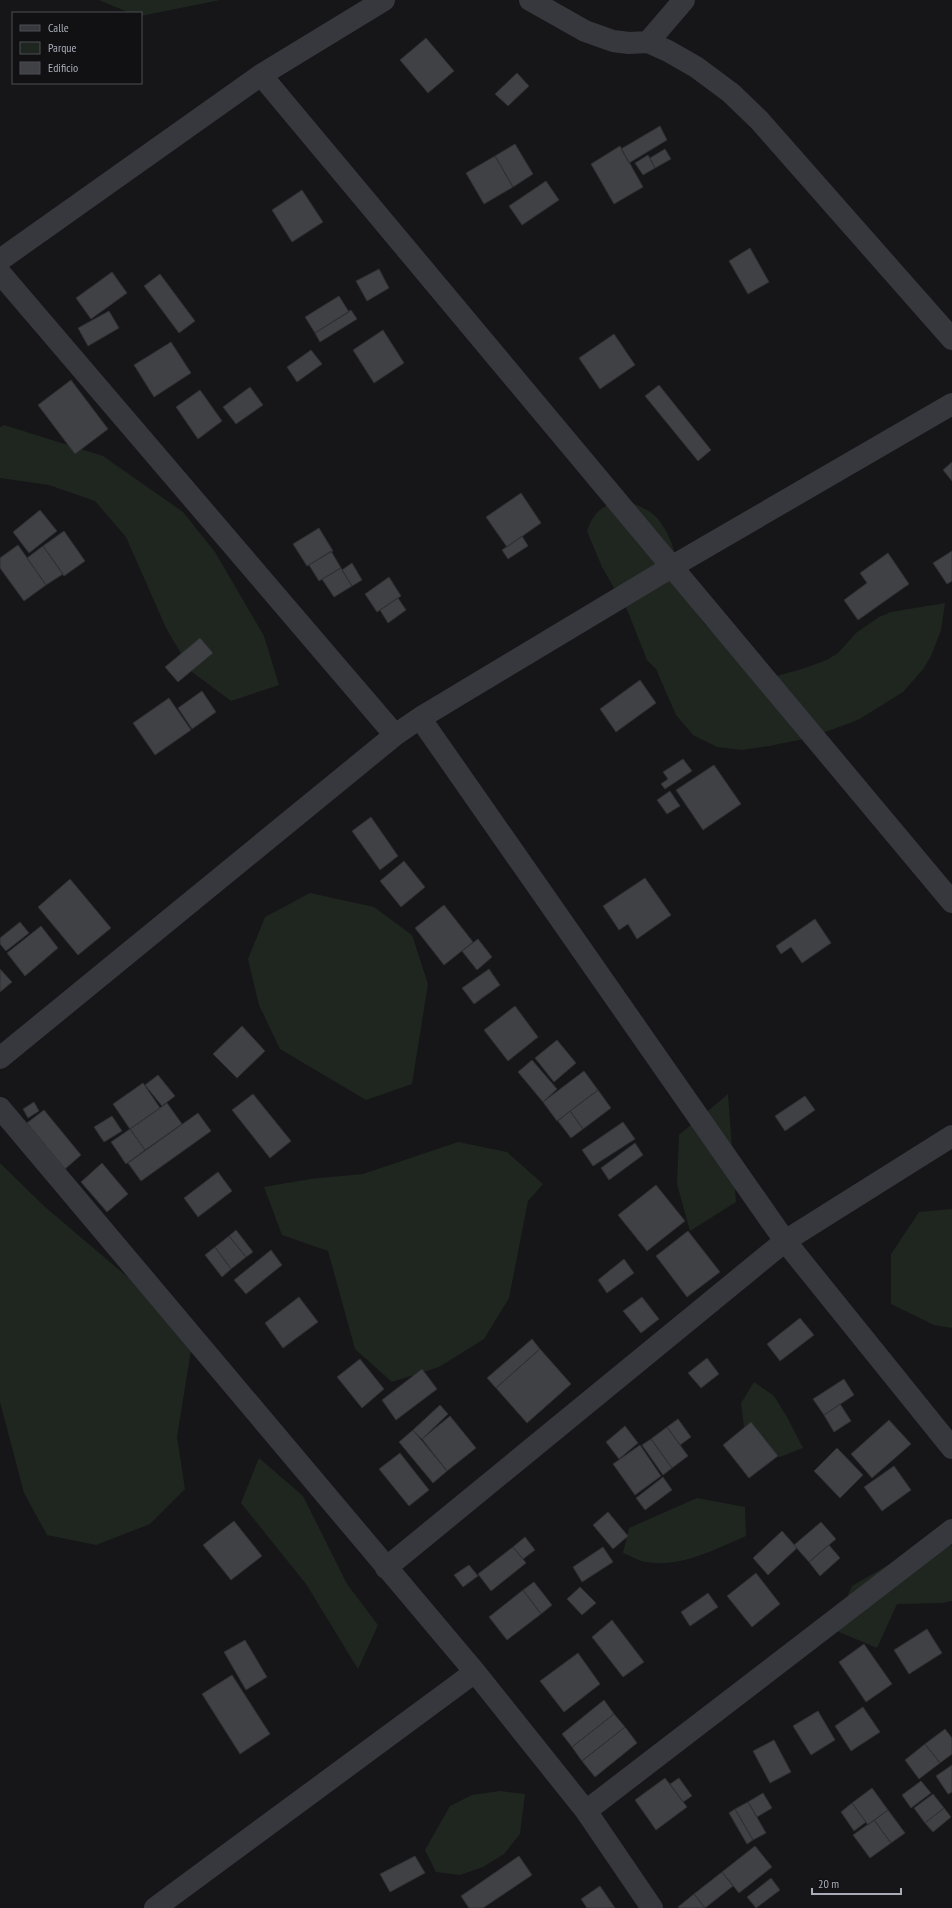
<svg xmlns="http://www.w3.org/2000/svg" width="952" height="1908" viewBox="0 0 952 1908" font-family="'PT Sans Narrow',sans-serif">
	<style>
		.green { fill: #1e261f }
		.building { fill: #404145; stroke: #303034 }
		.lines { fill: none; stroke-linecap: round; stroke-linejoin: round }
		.minor { stroke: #37383d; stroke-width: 22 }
	</style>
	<rect width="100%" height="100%" fill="#161618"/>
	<path class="green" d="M99 0H220L141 16V13H130Z
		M4 425 103 456 183 512 215 552 264 636 279 685 231 701 192 672 166 628 126 537 95 501 49 485 0 478V427Z
		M624 499C635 505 650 509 658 519 680 546 677 583 696 612 713 640 747 658 773 677L802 669 827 660 838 653 856 633 879 617 891 612 945 603 941 630 931 656 924 668 903 692 858 720 809 738 769 746 742 750 717 747 693 735 676 715 656 669 647 660 628 612 602 567 587 531C594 511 603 505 624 499Z
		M310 893 374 907 412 935 428 984 412 1084 366 1100 280 1049 259 1005 248 959 265 917Z
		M728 1094 736 1202 690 1231 677 1184 679 1135Z
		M458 1142 507 1152 543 1184 528 1201 509 1298 484 1339 439 1367 392 1382 355 1349 328 1251 282 1235 264 1187 310 1179 363 1174Z
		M0 1163 44 1206 158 1303 193 1338 177 1437 185 1489 150 1524 96 1545 47 1535 24 1493 0 1402Z
		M952 1209V1328L934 1325 891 1304V1254L919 1212Z
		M754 1382 774 1396 787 1417 803 1448 780 1457 758 1448 744 1427 741 1403Z
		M259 1458 303 1496 347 1584 378 1625 358 1669 306 1584 241 1503Z
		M697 1498 745 1507 746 1536C715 1549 682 1568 646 1562 639 1561 631 1556 623 1553L629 1528Z
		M952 1545V1601L942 1603 897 1604 877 1648 832 1629 852 1586 895 1561Z
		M500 1791 525 1794 520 1834 504 1854 483 1867 460 1875 436 1872 425 1850 450 1806 472 1795Z"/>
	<path class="building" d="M426 38 454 71 428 93 400 60Z
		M517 73 529 86 508 106 495 94Z
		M660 126 667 140 629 163 621 149Z
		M515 144 533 174 513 187 495 156Z
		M620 146 643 187 614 204 591 164Z
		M665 149 671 159 655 168 650 158Z
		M648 155 655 168 643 175 635 163Z
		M495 156 513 187 484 204 466 173Z
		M546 181 559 200 522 225 509 206Z
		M302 190 323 222 292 242 272 210Z
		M750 248 769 282 748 294 729 261Z
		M379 269 389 288 367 301 356 281Z
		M112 272 127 293 91 319 76 298Z
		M160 274 195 321 179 333 144 286Z
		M339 296 349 312 315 333 305 317Z
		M351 310 357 319 320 342 315 333Z
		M109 311 119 328 88 346 78 328Z
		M383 330 404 363 374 383 353 350Z
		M614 334 635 365 600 389 579 358Z
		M171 342 191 373 154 397 134 365Z
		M311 350 322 364 297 382 287 367Z
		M71 380 108 429 75 454 38 405Z
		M659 385 711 450 698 461 645 396Z
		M250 387 263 405 236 424 223 407Z
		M200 390 222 421 198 439 176 407Z
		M952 462V481L943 470Z
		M521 493 541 523 507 547 486 517Z
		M40 510 57 531 29 553 13 532Z
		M319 528 333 551 307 566 293 544Z
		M64 531 85 561 64 576 43 546Z
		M522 536 528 546 508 559 502 550Z
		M18 545 46 585 24 601 0 568V558Z
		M43 546 63 574 46 585 27 558Z
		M331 551 341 568 319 581 309 565Z
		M952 551V581L947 584 933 563Z
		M888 553 909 584 858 620 844 600 867 583 860 573Z
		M352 563 362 580 352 586 342 570Z
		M341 568 352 586 334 597 322 579Z
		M389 577 401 596 377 612 365 594Z
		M398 598 406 610 388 623 380 610Z
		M200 638 213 653 178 682 165 667Z
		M640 680 656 703 616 732 600 709Z
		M202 691 216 712 192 729 178 708Z
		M169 698 191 730 155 755 133 723Z
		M683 759 692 771 665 789 661 784 668 779 663 772Z
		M714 765 741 804 703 830 676 790Z
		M670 791 680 806 667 814 657 800Z
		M371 817 398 856 380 870 352 831Z
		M404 861 425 887 401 907 380 881Z
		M645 878 671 915 637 939 628 924 619 930 603 906Z
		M70 879 111 928 78 955 38 907Z
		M444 905 473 942 444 965 415 928Z
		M815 919 831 943 802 963 791 947 781 954 776 946Z
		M20 922 29 933 6 951 0 944V938Z
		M41 926 58 948 25 976 7 953Z
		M478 939 492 957 477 970 462 951Z
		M0 969 12 982 0 992Z
		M489 969 500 985 474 1004 462 988Z
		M515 1006 538 1037 508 1061 484 1030Z
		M242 1026 265 1051 237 1078 213 1054Z
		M557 1040 576 1063 554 1082 535 1058Z
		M532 1060 557 1089 543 1102 518 1072Z
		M584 1071 598 1090 557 1121 543 1102Z
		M158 1075 175 1096 162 1106 145 1085Z
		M143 1083 160 1108 130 1129 113 1104Z
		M598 1090 611 1108 583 1129 570 1111Z
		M253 1094 291 1141 270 1158 232 1110Z
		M805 1096 815 1110 785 1131 775 1116Z
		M34 1102 39 1111 28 1118 23 1109Z
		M167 1103 182 1124 145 1150 130 1129Z
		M44 1110 81 1155 65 1169 27 1123Z
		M570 1111 583 1129 571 1138 558 1121Z
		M198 1113 211 1131 141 1181 128 1163Z
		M112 1116 122 1131 104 1142 94 1127Z
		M623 1122 635 1139 593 1166 582 1150Z
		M130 1129 145 1150 126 1164 111 1142Z
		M635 1143 643 1155 609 1180 601 1168Z
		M102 1163 128 1194 107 1212 81 1182Z
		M218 1172 232 1191 198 1217 184 1198Z
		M656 1185 685 1221 647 1251 618 1215Z
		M236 1230 253 1252 246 1257 229 1236Z
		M688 1231 720 1272 687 1297 656 1256Z
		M229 1236 246 1257 231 1269 215 1247Z
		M215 1247 231 1269 222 1277 205 1255Z
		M271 1250 282 1265 246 1294 234 1280Z
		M624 1259 634 1273 607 1293 598 1280Z
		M299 1297 318 1322 283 1348 265 1323Z
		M642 1297 659 1319 641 1333 623 1311Z
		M800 1318 814 1335 780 1361 767 1344Z
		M532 1339 540 1349 496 1388 487 1378Z
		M540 1349 571 1384 527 1423 496 1388Z
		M707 1358 719 1374 701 1388 688 1373Z
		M360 1359 384 1389 362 1408 337 1377Z
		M422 1369 437 1389 396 1420 382 1400Z
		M844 1379 854 1395 824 1415 813 1399Z
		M840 1404 851 1421 834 1432 824 1415Z
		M440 1405 448 1414 422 1439 413 1430Z
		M450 1416 476 1448 447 1471 422 1439Z
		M678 1419 691 1437 680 1445 667 1427Z
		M889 1420 911 1444 872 1478 851 1454Z
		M751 1422 778 1456 749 1478 723 1445Z
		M625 1426 638 1443 619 1459 606 1442Z
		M667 1427 688 1456 672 1468 651 1439Z
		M413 1430 447 1471 433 1483 399 1442Z
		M651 1439 672 1468 663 1475 642 1445Z
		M640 1445 661 1476 635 1495 613 1464Z
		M837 1448 863 1475 840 1498 814 1471Z
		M400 1453 429 1490 409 1506 379 1469Z
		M894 1466 911 1490 882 1511 864 1487Z
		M663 1477 672 1490 645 1510 636 1498Z
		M608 1512 628 1536 613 1549 593 1525Z
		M234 1521 262 1556 231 1580 203 1545Z
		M821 1522 836 1539 809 1562 794 1545Z
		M782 1531 797 1548 768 1575 753 1558Z
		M525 1537 535 1550 523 1559 513 1547Z
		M829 1545 840 1558 820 1576 809 1562Z
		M513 1547 526 1563 491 1591 478 1574Z
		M603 1547 613 1562 582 1582 573 1567Z
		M469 1565 478 1576 463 1587 454 1575Z
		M756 1573 780 1604 752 1627 727 1596Z
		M534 1582 552 1605 541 1614 523 1590Z
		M580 1587 596 1603 582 1615 567 1599Z
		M523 1590 541 1614 507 1640 489 1617Z
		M708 1593 718 1607 690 1626 681 1612Z
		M612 1620 644 1662 623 1677 592 1637Z
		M927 1629 942 1653 909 1674 894 1650Z
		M245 1640 267 1677 246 1690 224 1652Z
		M864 1644 892 1684 866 1702 839 1662Z
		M578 1653 600 1684 564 1712 540 1681Z
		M232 1675 270 1734 240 1754 202 1694Z
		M604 1700 614 1714 572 1747 562 1734Z
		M863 1707 880 1732 851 1751 835 1726Z
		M818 1711 835 1740 811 1755 793 1726Z
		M614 1714 625 1727 582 1761 572 1747Z
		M625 1727 637 1743 595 1777 582 1761Z
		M945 1729 952 1738V1754L940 1763 925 1744Z
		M774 1740 791 1772 770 1783 753 1751Z
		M925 1744 940 1763 919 1779 905 1760Z
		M952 1765V1792L948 1794 936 1776Z
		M665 1778 687 1807 656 1830 635 1800Z
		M679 1778 692 1796 683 1802 670 1784Z
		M921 1781 931 1793 911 1808 902 1795Z
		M872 1788 888 1810 868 1825 852 1803Z
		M763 1793 772 1808 757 1817 748 1802Z
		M933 1794 944 1808 925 1823 914 1808Z
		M748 1802 766 1833 753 1840 735 1809Z
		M852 1803 866 1822 854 1831 841 1812Z
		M944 1808 951 1817 933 1832 925 1823Z
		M735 1809 753 1840 747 1844 729 1813Z
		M888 1810 905 1833 891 1843 874 1820Z
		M874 1820 891 1843 870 1858 853 1835Z
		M755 1846 772 1867 739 1893 722 1872Z
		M415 1856 425 1873 390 1892 380 1874Z
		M519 1856 532 1875 483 1908H469L461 1896Z
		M722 1872 733 1886 705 1908 694 1894Z
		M771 1878 780 1890 756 1908 747 1897Z
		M600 1886 615 1908H587L581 1899Z
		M694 1894 705 1908H679L678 1907Z"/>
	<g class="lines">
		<path class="minor" d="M530 0 585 31 613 41 629 43 648 42 668 51 696 67 731 93 759 120 952 339
			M648 42 684 0
			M261 75 952 902
			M0 260 261 75 384 0
			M0 273 395 735
			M420 718 785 1241 952 1448
			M0 1058 395 735 420 718 673 566 952 404
			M0 1108 475 1672 586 1811 652 1908
			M386 1568 785 1241 952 1136
			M586 1811 952 1530
			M155 1908 475 1672"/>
	</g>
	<rect x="12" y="12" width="130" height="72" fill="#111113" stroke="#4d4f55"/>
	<rect x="20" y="25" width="20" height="6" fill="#37383d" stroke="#4d4f55"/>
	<text x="48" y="32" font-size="12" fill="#a8adb8">Calle</text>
	<rect x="20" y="42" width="20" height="12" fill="#1e261f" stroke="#4d4f55"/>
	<text x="48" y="52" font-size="12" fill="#a8adb8">Parque</text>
	<rect x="20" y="62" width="20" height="12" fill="#404145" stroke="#4d4f55"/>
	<text x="48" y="72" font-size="12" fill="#a8adb8">Edificio</text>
	<path d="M812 1888v6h89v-6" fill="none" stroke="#a8adb8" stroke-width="2"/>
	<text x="818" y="1888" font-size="12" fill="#a8adb8" stroke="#111113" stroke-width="3" paint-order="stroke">20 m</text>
</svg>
